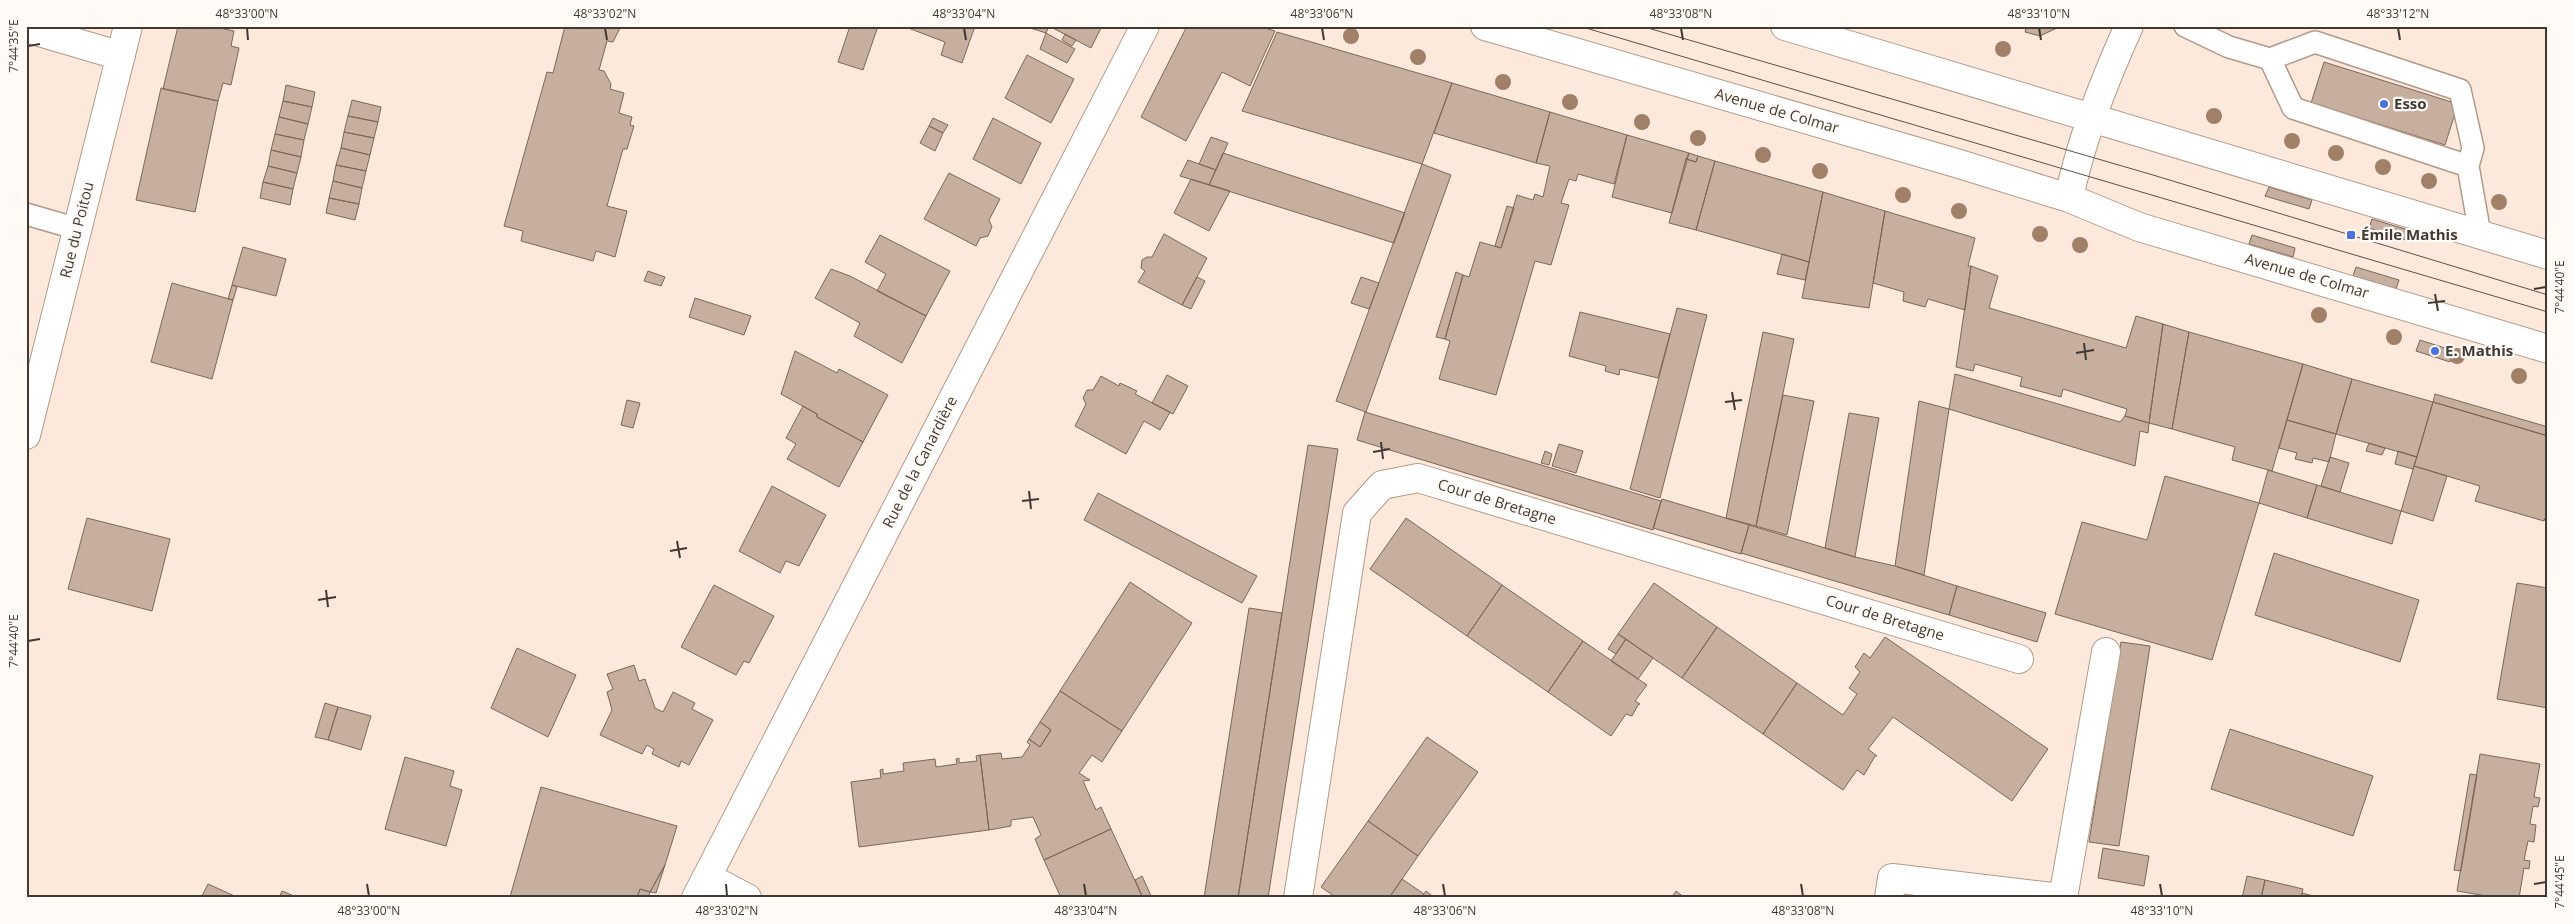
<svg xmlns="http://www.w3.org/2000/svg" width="2574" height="924" viewBox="0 0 2574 924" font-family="'Open Sans',sans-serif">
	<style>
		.building { fill: #c7af9f; stroke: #7c6758 }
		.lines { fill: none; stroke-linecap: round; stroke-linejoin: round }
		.lane-casing { stroke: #b19a8a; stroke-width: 24 }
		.street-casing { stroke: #b19a8a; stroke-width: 30 }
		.secondary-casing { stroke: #b19a8a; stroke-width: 30 }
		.lane { stroke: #fff; stroke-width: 21 }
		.street { stroke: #fff; stroke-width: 28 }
		.secondary { stroke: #fff; stroke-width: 28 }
		.tram { stroke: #5b5149; stroke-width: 1 }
		.tree { fill: #a08066 }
		.ticks { fill: none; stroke: #423932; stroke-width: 2 }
		.poi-dot { fill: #4a71e4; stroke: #fffaf6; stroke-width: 2 }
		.labels { text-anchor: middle; stroke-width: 4.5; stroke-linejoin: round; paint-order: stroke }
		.poi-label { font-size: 15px; font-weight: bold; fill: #423932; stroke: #fffaf6; text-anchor: start }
		.street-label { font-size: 15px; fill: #423932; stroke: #fffaf6 }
		.neatline { fill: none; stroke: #423932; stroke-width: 2 }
		.ticks-label { font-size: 12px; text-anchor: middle; fill: #423932 }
	</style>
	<rect width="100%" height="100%" fill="#fde9dc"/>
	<path class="building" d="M178 26H210L234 31 231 46 239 48 231 85 223 83 218 101 163 89Z
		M565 26H621L613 42 607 41 599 70 604 71 611 84 610 89 624 93 619 113 632 117 630 125 634 126 627 149H623L607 206 627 211 615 257 596 251 593 261 521 241 523 231 504 226 547 72 553 73Z
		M850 26H878L863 70 838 62Z
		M903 26H975L962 63 941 55 945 42Z
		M1024 26H1049L1046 33Z
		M1049 26H1102L1091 48Z
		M1187 26H1258L1275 31 1250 86 1222 72 1186 141 1141 117Z
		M2016 26H2061L2040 36 2025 32 2026 29Z
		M1277 32 1452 83 1422 164 1242 111Z
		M1046 33 1075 49 1067 63 1040 49Z
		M1065 34 1076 40 1072 46 1062 40Z
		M1027 55 1074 79 1051 123 1005 98Z
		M2324 62 2458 104 2445 145 2311 103Z
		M1452 83 1550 112 1536 163 1434 133Z
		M286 85 315 92 312 107 283 101Z
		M161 88 218 101 195 212 136 200Z
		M352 100 381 107 378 122 348 116Z
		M283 101 312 107 308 124 279 117Z
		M1550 112 1627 135 1614 184 1578 174 1576 181 1569 179 1561 203 1569 205 1551 265 1535 261 1496 395 1439 379 1450 341 1445 339 1463 275 1469 277 1480 242 1501 248 1517 195 1533 200 1535 194 1543 197 1550 166 1536 163Z
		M348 116 378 122 374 138 344 132Z
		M279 117 308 124 304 140 275 134Z
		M933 118 948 125 943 133 929 126Z
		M993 118 1041 143 1021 184 973 159Z
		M929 126 943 133 935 151 920 143Z
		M344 132 374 138 370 155 341 148Z
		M275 134 304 140 301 157 271 150Z
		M1627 135 1689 153 1672 213 1612 197Z
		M1211 137 1228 143 1216 170 1199 164Z
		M341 148 370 155 366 171 336 165Z
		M271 150 301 157 297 173 268 166Z
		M1223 153 1405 213 1394 243 1209 185Z
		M1689 153 1698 156 1696 162 1686 159Z
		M1698 156 1715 161 1696 230 1669 223 1686 159 1696 162Z
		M1188 160 1216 170 1209 185 1180 176Z
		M1715 161 1823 192 1809 262 1696 230Z
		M1422 164 1451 175 1366 412 1336 401Z
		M336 165 366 171 362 188 333 181Z
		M268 166 297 173 293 189 263 182Z
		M949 173 1000 199 989 220 992 227 988 236 980 238 976 246 924 219Z
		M1191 179 1230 191 1209 231 1174 213Z
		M333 181 362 188 359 204 329 198Z
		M263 182 293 189 290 205 260 198Z
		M2269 187 2312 200 2309 209 2265 196Z
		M1823 192 1885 211 1869 308 1802 298Z
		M329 198 359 204 355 220 326 213Z
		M1507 206 1514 208 1501 248 1495 246Z
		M1885 211 1975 238 1968 266H1971L1965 310 1928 299 1925 307 1903 301 1904 292 1873 283Z
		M2372 219 2415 232 2412 242 2369 228Z
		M1164 234 1207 258 1182 305 1138 282 1145 271 1141 268 1142 260 1147 257H1152Z
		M880 235 950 271 926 316 877 291 886 274 865 262Z
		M2252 235 2295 248 2293 257 2249 244Z
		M243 247 286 259 276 296 232 285Z
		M1782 254 1809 262 1805 280 1777 274Z
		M1971 266 1998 276 1989 308 2126 348 2136 316 2163 324 2149 423 2125 416 2127 409 2063 389 2061 397 2020 386 2022 377 1975 364 1973 371 1956 367Z
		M2356 267 2399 280 2396 289 2353 276Z
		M831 269 850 276 926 316 902 363 854 336 860 323 815 298Z
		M648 271 665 277 661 286 644 281Z
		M1456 272 1463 275 1445 339 1436 337Z
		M1197 277 1205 281 1191 309 1182 305Z
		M1361 277 1379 283 1369 309 1351 303Z
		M172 283 233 300 212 379 151 362Z
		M232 285 237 287 233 300 228 299Z
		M695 298 751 316 744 335 689 317Z
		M1677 308 1707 315 1660 498 1630 489Z
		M1580 312 1670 334 1658 378 1620 369 1619 375 1605 371 1606 366 1569 356Z
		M2163 324 2189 332 2172 429 2149 423Z
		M1763 332 1794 339 1756 526 1726 518Z
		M2189 332 2303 364 2272 471 2232 460 2235 447 2172 429Z
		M2420 340 2454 351 2450 362 2416 351Z
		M795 351 837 373 839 369 888 395 863 442 817 417V414L781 394Z
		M2303 364 2352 379 2336 434 2287 420Z
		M1955 374 2120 422 2125 416 2149 423 2148 433 2140 431 2135 466 1949 409Z
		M1167 375 1188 386 1173 414 1152 403Z
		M1101 376 1119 386 1120 383 1137 391 1135 394 1170 412 1160 430 1144 421 1126 454 1075 426 1086 404 1083 398 1087 390H1093Z
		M2352 379 2433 402 2417 457 2336 434Z
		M2435 394 2548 427V436L2433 402Z
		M1783 395 1814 401 1787 535 1756 526Z
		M627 400 640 403 633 428 621 425Z
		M1919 401 1949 409 1924 575 1895 566Z
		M2433 402 2548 436V519L2545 518 2544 521 2475 501 2480 486 2414 466Z
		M803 406 817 414V417L863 442 839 487 787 459 796 444 786 438Z
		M1365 412 1661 501 1653 530 1357 440Z
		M1849 413 1879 418 1855 557 1825 548Z
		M2287 420 2336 434 2329 462 2313 458 2312 463 2295 459 2297 453 2279 448Z
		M2369 443 2385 448 2382 455 2366 451Z
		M1559 444 1583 451 1576 473 1552 466Z
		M1308 445 1338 449 1268 898H1238Z
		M1545 451 1552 454 1549 465 1541 463Z
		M2398 451 2417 457 2413 469 2395 464Z
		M2330 457 2349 463 2340 492 2321 486Z
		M2414 466 2447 476 2433 521 2401 511Z
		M2268 470 2317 485 2307 518 2259 503Z
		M2165 476 2259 503 2212 660 2055 614 2082 522 2147 540Z
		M2317 485 2401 511 2392 544 2307 518Z
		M772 486 826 515 799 566 786 561 780 573 739 551Z
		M1098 493 1257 576 1242 603 1084 520Z
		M1662 499 1749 525 1741 554 1653 528Z
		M87 518 170 539 152 611 68 589Z
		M1406 518 1502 585 1467 636 1370 569Z
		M1749 525 1855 557 1895 566 1957 586 1949 615 1741 553Z
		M2274 553 2419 600 2400 662 2255 615Z
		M1130 582 1192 623 1122 731 1060 691Z
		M1654 583 1717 627 1682 678 1618 634Z
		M2517 583 2548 588V708L2497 699Z
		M714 585 774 616 749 663 744 661 736 675 681 647Z
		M1502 585 1583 641 1548 692 1467 636Z
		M1957 586 2046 613 2037 642 1949 615Z
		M1249 608 1282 613 1238 898H1204Z
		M1717 627 1797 683 1763 734 1682 678Z
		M1618 634 1626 639 1616 654 1608 649Z
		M1885 637 2048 749 2012 801 1893 717 1868 749 1877 756H1875L1864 775 1857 770 1843 790 1763 734 1797 683 1843 715 1857 694 1849 688 1860 672 1855 667 1864 653 1870 658Z
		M1626 639 1653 658 1638 679 1611 661Z
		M1583 641 1647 685 1635 701 1640 704 1638 705 1632 716 1626 714 1611 736 1548 692Z
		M2121 642 2150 646 2119 846 2089 842Z
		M517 648 576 675 548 737 491 708Z
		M634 665 639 681 645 679 655 708 663 712 673 692 695 703 692 709 713 720 689 765 681 761 679 767 652 754 654 749 647 745 642 754 600 735 612 710 607 692 613 689 607 674Z
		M1060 691 1122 731 1102 762 1092 755 1079 773 1090 780 1083 781 1096 810 1101 807 1111 829 1044 860 1035 839 1041 835 1033 817 1011 820V826L989 830 980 755 1001 753 1002 759 1022 757 1030 745 1027 742 1029 739 1040 747 1051 730 1040 722Z
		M325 703 338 707 328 740 315 737Z
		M338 707 371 716 361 750 328 740Z
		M1040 722 1051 730 1040 747 1029 739Z
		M2230 729 2373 776 2353 836 2211 789Z
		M1427 737 1478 772 1418 856 1368 821Z
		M2480 754 2540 764 2534 797 2540 798 2538 807 2533 806 2530 824 2536 825 2534 842 2528 841 2524 860 2530 861 2529 869 2524 868 2519 898H2498L2457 891Z
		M980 755 989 830 859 847 851 782 881 778 880 770 883 769V774L904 771 903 763 935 759 936 767 957 764 956 759 959 758V763L977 761 976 756Z
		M405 757 454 771 450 786 462 790 446 846 385 829Z
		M2470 774 2477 775 2461 871 2454 870Z
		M541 787 677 826 665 865 650 892 640 889 637 898 510 897Z
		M1368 821 1418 856 1389 898H1337L1321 887Z
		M1111 829 1143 898H1061L1044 860Z
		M2103 848 2149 856 2144 886 2098 878Z
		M665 865 656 893 650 892Z
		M1142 876 1152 898H1143L1135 880Z
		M2247 876 2265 880 2261 898H2242Z
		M1402 879 1424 894 1421 898H1389Z
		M2265 880 2303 889 2301 898H2261Z
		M208 884 239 898H201Z
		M640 889 650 892 648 898H637Z
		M282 891 299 898H279Z
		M1426 891 1435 898H1421Z
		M1676 891 1685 898H1671Z
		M2302 893 2321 898H2301Z"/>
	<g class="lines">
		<g class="lane-casing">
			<path id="lane" d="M2185 26 2229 47 2270 59 2315 42 2460 90 2473 148 2468 166 2480 234
				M2270 59 2293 108 2468 166
				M26 214 78 229"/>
		</g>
		<g class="street-casing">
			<path id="street" d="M26 28 121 56
				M26 435 128 26
				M707 877 747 898
				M696 898 1145 26
				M1298 898 1357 513 1382 485 1418 478 2019 659
				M1889 898 1892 878 2061 898
				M2063 898 2106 652"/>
		</g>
		<g class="secondary-casing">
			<path id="secondary" d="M1485 26 1956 163 2069 198 2139 227 2548 349
				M1785 26 2548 255
				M2069 198C2081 139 2104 81 2129 26"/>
		</g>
		<use href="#lane" class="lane"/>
		<use href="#street" class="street"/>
		<use href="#secondary" class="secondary"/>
		<path class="tram" d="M1579 26 2548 312
			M1641 26 2153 175 2548 295"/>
	</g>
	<g class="tree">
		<circle cx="1351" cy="36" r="8"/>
		<circle cx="2003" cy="49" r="8"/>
		<circle cx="1418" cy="57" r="8"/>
		<circle cx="1503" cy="82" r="8"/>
		<circle cx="1570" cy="102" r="8"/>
		<circle cx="2214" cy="116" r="8"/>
		<circle cx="1642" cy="122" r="8"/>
		<circle cx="1698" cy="138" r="8"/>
		<circle cx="2292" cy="141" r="8"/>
		<circle cx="2336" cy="153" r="8"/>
		<circle cx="1763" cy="155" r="8"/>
		<circle cx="2383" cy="167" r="8"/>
		<circle cx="1820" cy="171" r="8"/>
		<circle cx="2429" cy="181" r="8"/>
		<circle cx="1903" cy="195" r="8"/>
		<circle cx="2499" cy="202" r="8"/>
		<circle cx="1959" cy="211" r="8"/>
		<circle cx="2040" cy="234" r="8"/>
		<circle cx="2080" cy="245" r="8"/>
		<circle cx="2319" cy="315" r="8"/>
		<circle cx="2394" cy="337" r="8"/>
		<circle cx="2457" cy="356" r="8"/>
		<circle cx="2519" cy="376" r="8"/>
	</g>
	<path class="ticks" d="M247 28 248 40M605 28 607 40M964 28 966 40M1322 28 1324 40M1681 28 1683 40M2039 28 2041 40M2398 28 2400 40M28 46 40 44M2534 289 2546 287M2435 294 2438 311M2428 303 2445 301M2084 343 2086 360M2076 353 2094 350M1732 392 1735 410M1725 402 1742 400M1381 442 1383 459M1373 452 1390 449M1029 491 1031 509M1022 501 1039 499M677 541 680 558M670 551 687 548M326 590 328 607M318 600 336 597M28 641 40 639M367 884 369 896M726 884 727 896M1084 884 1086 896M1443 884 1445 896M1801 884 1803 896M2160 884 2162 896M2534 884 2546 882"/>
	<g class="poi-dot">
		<circle cx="2384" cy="104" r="5"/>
		<rect x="2346" y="230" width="10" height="10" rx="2.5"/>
		<circle cx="2435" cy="351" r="5"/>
	</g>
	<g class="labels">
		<g class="poi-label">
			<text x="2394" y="109">Esso</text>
			<text x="2361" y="240">Émile Mathis</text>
			<text x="2445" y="356">E. Mathis</text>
		</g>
		<g class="street-label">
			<text transform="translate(1777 111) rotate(16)" y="5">Avenue de Colmar</text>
			<text transform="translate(77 230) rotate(-76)" y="5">Rue du Poitou</text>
			<text transform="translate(2307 276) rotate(16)" y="5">Avenue de Colmar</text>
			<text transform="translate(920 462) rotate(-63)" y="5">Rue de la Canardière</text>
			<text transform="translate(1497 502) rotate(17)" y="5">Cour de Bretagne</text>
			<text transform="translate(1885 618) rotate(17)" y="5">Cour de Bretagne</text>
		</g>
	</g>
	<rect width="2574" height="924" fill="none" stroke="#fffaf6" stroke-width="55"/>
	<rect x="28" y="28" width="2518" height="868" class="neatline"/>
	<g class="ticks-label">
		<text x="247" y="18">48°33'00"N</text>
		<text x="605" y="18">48°33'02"N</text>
		<text x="964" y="18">48°33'04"N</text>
		<text x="1322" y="18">48°33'06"N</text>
		<text x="1681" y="18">48°33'08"N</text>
		<text x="2039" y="18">48°33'10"N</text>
		<text x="2398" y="18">48°33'12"N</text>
		<text transform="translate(14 46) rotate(-90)" y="4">7°44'35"E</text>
		<text transform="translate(2560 287) rotate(-90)" y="4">7°44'40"E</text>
		<text transform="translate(14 641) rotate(-90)" y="4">7°44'40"E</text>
		<text transform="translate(2560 882) rotate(-90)" y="4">7°44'45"E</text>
		<text x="369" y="915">48°33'00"N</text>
		<text x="727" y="915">48°33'02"N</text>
		<text x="1086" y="915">48°33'04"N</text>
		<text x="1445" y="915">48°33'06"N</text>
		<text x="1803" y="915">48°33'08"N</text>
		<text x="2162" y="915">48°33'10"N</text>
	</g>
</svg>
